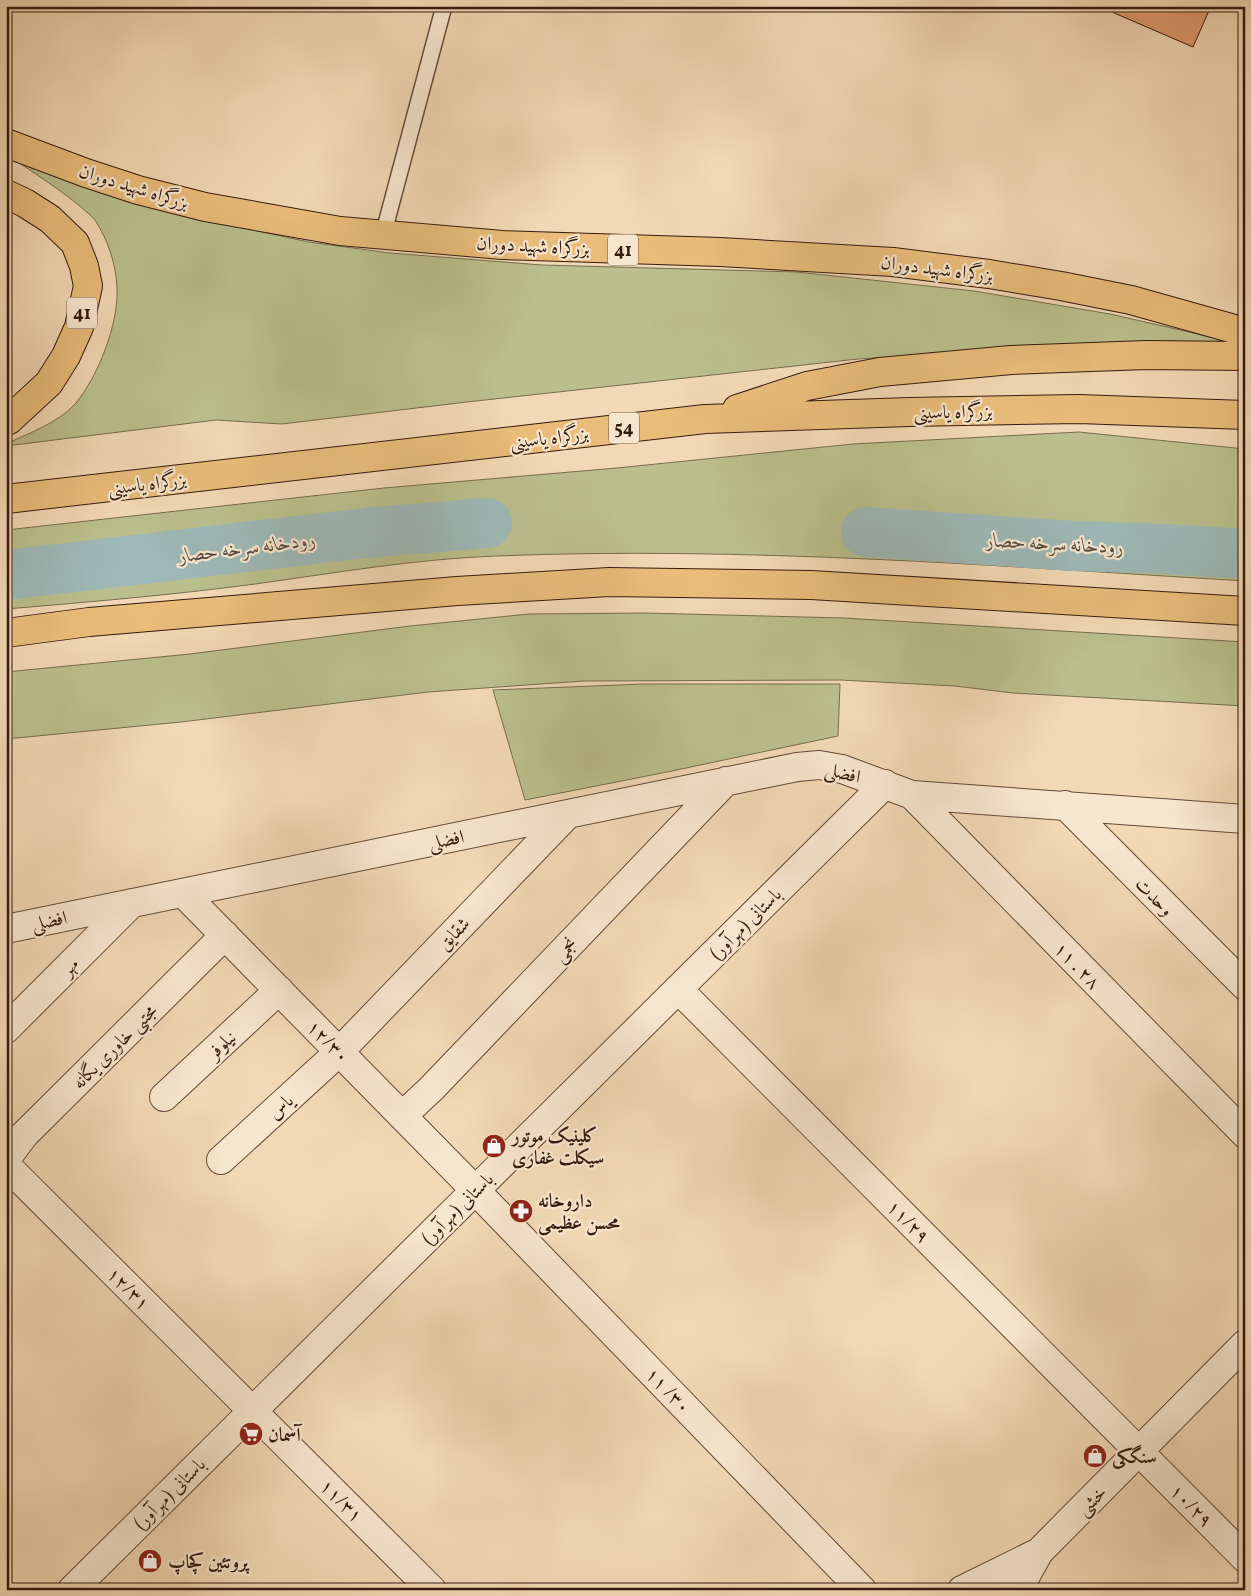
<svg xmlns="http://www.w3.org/2000/svg" width="1251" height="1596" viewBox="0 0 1251 1596" font-family="Vollkorn,Amiri,serif">
	<style>
		.green { fill: #babf8d; stroke: #776d4e }
		.lines { fill: none; stroke-linecap: round; stroke-linejoin: round }
		.river { stroke: #9db8b6; stroke-width: 50 }
		.building { fill: #e09b6f; stroke: #341b0e }
		.service-casing { stroke: #644a38; stroke-width: 18 }
		.minor-casing { stroke: #644a38; stroke-width: 30 }
		.trunk-casing { stroke: #341b0e; stroke-width: 30 }
		.service { stroke: #f7e6ce; stroke-width: 15 }
		.minor { stroke: #f7e6ce; stroke-width: 28 }
		.trunk { stroke: #e9bc7a; stroke-width: 28 }
		.labels { text-anchor: middle; stroke-width: 4.5; stroke-linejoin: round; paint-order: stroke }
		.shield { fill: #f7e6ce; stroke: #6e5848; stroke-width: 1 }
		.shield-label { font-size: 18px; font-weight: bold; fill: #341b0e }
		.street-label { font-size: 19px; fill: #341b0e; stroke: #f7e6ce }
		.poi-label { font-size: 19px; font-weight: bold; fill: #341b0e; stroke: #f7e6ce; text-anchor: start }
		.water-label { font-size: 20px; font-style: italic; fill: #544a40; stroke: #f7e6ce }
	</style>
	<rect width="100%" height="100%" fill="#f2d8b4"/>
	<filter id="stains"><feTurbulence type="fractalNoise" baseFrequency=".004" numOctaves="4"/><feColorMatrix values="0 0 0 0 .2 0 0 0 0 .09 0 0 0 0 .02 0 0 0 .5 -.17"/></filter>
	<radialGradient id="worn" r=".72"><stop offset=".6" stop-color="#630" stop-opacity="0"/><stop offset="1" stop-color="#630" stop-opacity=".3"/></radialGradient>
	<path class="green" d="M6 154 178 214 309 242 390 253 542 265 797 272 974 291 1110 314 1233 342 1101 343 858 359 467 402 282 424 216 420 6 446V444C29 433 58 423 75 404 98 377 119 323 117 288 116 264 108 240 95 220 91 215 85 211 81 207 58 188 31 171 6 154Z
		M1079 432 1245 449V581C995 566 747 546 496 556 415 559 335 573 255 584 172 595 89 602 6 609V530L384 488 617 468 853 444Z
		M644 613 844 618 1245 642V706L1013 693 955 686 841 680 583 681 428 692 181 722 6 739V672L190 654 410 626 529 614Z
		M643 684H840L838 736 667 772 525 800 493 690Z"/>
	<g class="lines">
		<path class="river" d="M866 532 1074 546 1166 549 1245 554
			M6 575 365 533 487 523"/>
	</g>
	<path class="building" d="M1098 6H1211L1193 47Z"/>
	<g class="lines">
		<g class="service-casing">
			<path id="service" d="M383 235 444 6"/>
		</g>
		<g class="minor-casing">
			<path id="minor" d="M912 795 1245 1134
				M1065 805 1245 986
				M183 893 475 1190 862 1590
				M6 929 797 767 819 765 842 769 912 795 1245 819
				M678 989 1245 1558
				M6 1029 132 903
				M164 1097 279 990
				M402 1116 431 1089 726 781
				M6 1159 24 1135 225 935
				M221 1160 339 1052 568 814
				M6 1165 432 1590
				M72 1590 885 784
				M962 1590 1039 1552 1245 1344
				M1018 1590 1039 1552"/>
		</g>
		<g class="trunk-casing">
			<path id="trunk" d="M6 143 86 173 138 190 205 207 340 231 502 245 720 252 893 262 989 274 1061 286 1131 300 1245 332
				M6 194 25 203 50 219 75 243 84 266 88 286 79 327 66 356 49 383 9 420 6 421
				M737 409 807 386 880 372 1011 360 1146 355 1245 356
				M6 499 705 419 909 412 1079 409 1245 415
				M6 633 89 622 457 591 609 582 811 585 1245 611"/>
		</g>
		<use href="#service" class="service"/>
		<use href="#minor" class="minor"/>
		<use href="#trunk" class="trunk"/>
	</g>
	<defs>
		<g id="shop-disc" transform="scale(1.25)"><circle r="9.5" fill="#8f2418" stroke="#f7e6ce"/><path d="M-5-2.5h2.3a2.7 3.5 0 0 1 5.4 0H5L5.5 6h-11ZM-1.5-2.5h3a1.5 2.3 0 0 0-3 0Z" fill="#fff"/></g>
		<g id="pharmacy-disc" transform="scale(1.25)"><circle r="9.5" fill="#8f2418" stroke="#f7e6ce"/><path d="M-2-6h4v4h4v4h-4v4h-4v-4h-4v-4h4Z" fill="#fff"/></g>
		<g id="supermarket-disc" transform="scale(1.25)"><circle r="9.5" fill="#8f2418" stroke="#f7e6ce"/><path d="M-6-5.5h2.5l.6 2H6L4.5 2H-2.5L-4.4-4H-6ZM-1.5 3.2a1.3 1.3 0 1 0 .1 0ZM3 3.2a1.3 1.3 0 1 0 .1 0Z" fill="#fff"/></g>
	</defs>
	<g fill-rule="evenodd">
		<use href="#shop-disc" x="494" y="1146"/>
		<use href="#pharmacy-disc" x="521" y="1211"/>
		<use href="#supermarket-disc" x="251" y="1434"/>
		<use href="#shop-disc" x="1095" y="1456"/>
		<use href="#shop-disc" x="150" y="1561"/>
	</g>
	<g class="labels">
		<g class="shield">
			<rect x="608" y="234.5" width="30" height="31" rx="4"/>
			<rect x="67" y="297.5" width="30" height="31" rx="4"/>
			<rect x="609" y="412.5" width="30" height="31" rx="4"/>
		</g>
		<g class="shield-label">
			<text x="623" y="256">41</text>
			<text x="82" y="319">41</text>
			<text x="624" y="434">54</text>
		</g>
		<g class="street-label">
			<text transform="translate(134 186) rotate(17)" y="7">بزرگراه شهید دوران</text>
			<text transform="translate(533 245) rotate(3)" y="7">بزرگراه شهید دوران</text>
			<text transform="translate(937 268) rotate(7)" y="7">بزرگراه شهید دوران</text>
			<text transform="translate(953 411) rotate(-1)" y="7">بزرگراه یاسینی</text>
			<text transform="translate(549 437) rotate(-7)" y="7">بزرگراه یاسینی</text>
			<text transform="translate(147 483) rotate(-7)" y="7">بزرگراه یاسینی</text>
			<text transform="translate(843 772) rotate(14)" y="7">افضلی</text>
			<text transform="translate(446 839) rotate(-12)" y="7">افضلی</text>
			<text transform="translate(1155 896) rotate(45)" y="7">وحدت</text>
			<text transform="translate(49 920) rotate(-12)" y="7">افضلی</text>
			<text transform="translate(745 923) rotate(-45)" y="7">باستانی (مهرآور)</text>
			<text transform="translate(453 933) rotate(-46)" y="7">شقایق</text>
			<text transform="translate(565 949) rotate(-46)" y="7">نجمی</text>
			<text transform="translate(1078 965) rotate(46)" y="7">۱۱ . ۲۸</text>
			<text transform="translate(69 966) rotate(-45)" y="7">مهر</text>
			<text transform="translate(329 1041) rotate(45)" y="7">۱۲/۳۰</text>
			<text transform="translate(221 1044) rotate(-43)" y="7">نیلوفر</text>
			<text transform="translate(114 1046) rotate(-45)" y="7">مجتبی خاوری یگانه</text>
			<text transform="translate(280 1106) rotate(-42)" y="7">یاس</text>
			<text transform="translate(457 1208) rotate(-45)" y="7">باستانی (مهرآور)</text>
			<text transform="translate(909 1221) rotate(45)" y="7">۱۱/۲۹</text>
			<text transform="translate(129 1288) rotate(45)" y="7">۱۲/۳۱</text>
			<text transform="translate(669 1390) rotate(46)" y="7">۱۱ /۳۰</text>
			<text transform="translate(169 1493) rotate(-45)" y="7">باستانی (مهرآور)</text>
			<text transform="translate(342 1500) rotate(45)" y="7">۱۱/۳۱</text>
			<text transform="translate(1091 1500) rotate(-45)" y="7">خشی</text>
			<text transform="translate(1192 1505) rotate(45)" y="7">۱۰/۲۹</text>
		</g>
		<g class="poi-label">
			<text x="512" y="1142">کلینیک موتور<tspan x="512" dy="22">سیکلت غفاری</tspan></text>
			<text x="538" y="1207">داروخانه<tspan x="538" dy="22">محسن عظیمی</tspan></text>
			<text x="268" y="1441">آسمان</text>
			<text x="1112" y="1463">سنگکی</text>
			<text x="168" y="1568">پروتئین کچاپ</text>
		</g>
		<g class="water-label">
			<text transform="translate(1055 543) rotate(3)" y="7">رودخانه سرخه حصار</text>
			<text transform="translate(247 547) rotate(-7)" y="7">رودخانه سرخه حصار</text>
		</g>
	</g>
	<rect width="1251" height="1596" fill="none" stroke="#f2d8b4" stroke-width="25"/>
	<rect x="8" y="8" width="1236" height="1581" fill="none" stroke="#341b0e" stroke-width="2.5"/>
	<rect x="12" y="12" width="1226" height="1571" fill="none" stroke="#341b0e"/>
	<rect width="100%" height="100%" filter="url(#stains)"/>
	<rect width="100%" height="100%" fill="url(#worn)"/>
</svg>
